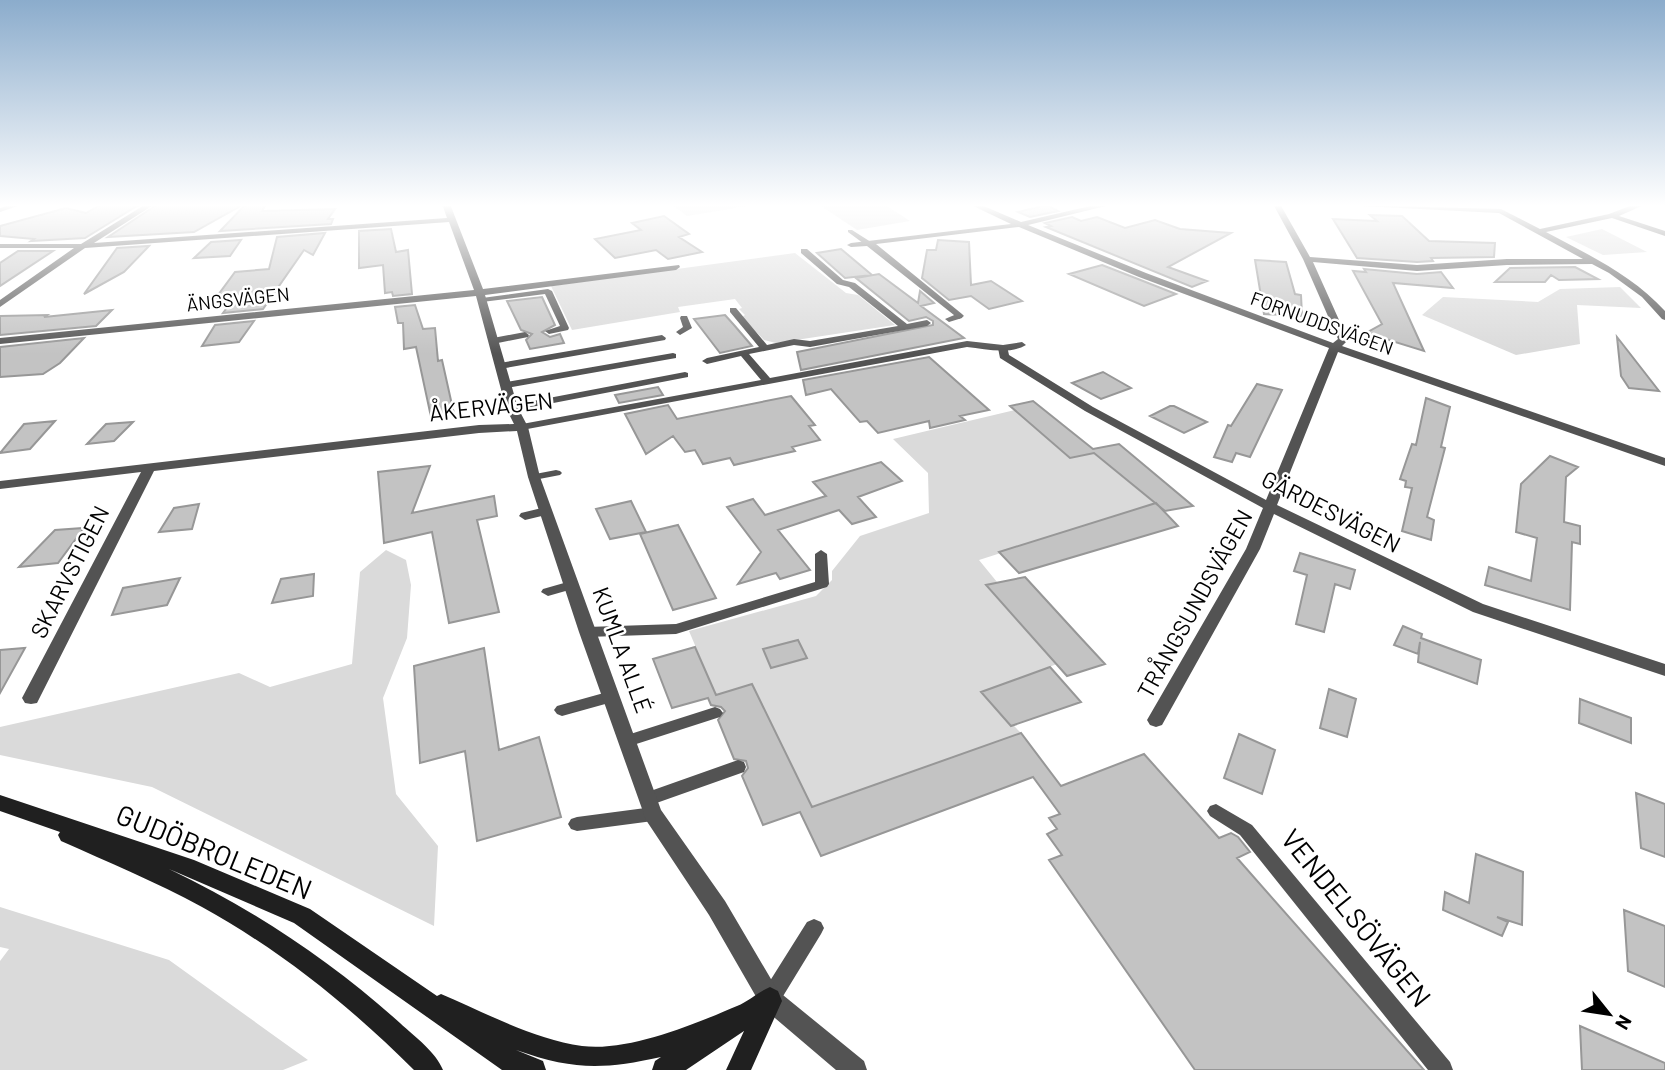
<svg xmlns="http://www.w3.org/2000/svg" width="1665" height="1070" viewBox="0 0 1665 1070" font-family="Barlow,sans-serif">
	<style>
		.green { fill: #dadada }
		.building { fill: #c3c3c3; stroke: #979797; stroke-width: 2 }
		.lines { fill: none; stroke-linecap: round; stroke-linejoin: round }
		.lane { fill: #535353; fill-rule: evenodd }
		.street { fill: #535353; fill-rule: evenodd }
		.secondary { fill: #202020; fill-rule: evenodd }
		.labels { text-anchor: middle; stroke-width: 5; stroke-linejoin: round; paint-order: stroke }
		.far-street-label { font-size: 19px; fill: #000; stroke: #fff }
		.street-label { font-size: 23px; fill: #000; stroke: #fff }
		.near-street-label { font-size: 28px; fill: #000; stroke: #fff }
	</style>
	<rect width="100%" height="100%" fill="#fff"/>
	<path class="green" d="M671 204H760L687 216Z
		M818 204H884L910 221 857 230Z
		M1602 229 1647 252 1603 255 1566 237Z
		M795 253 846 293 858 295 895 325 776 343 764 340 742 317 745 315 739 309 742 308 735 299 678 307 680 312 572 330 551 286Z
		M1620 287 1641 308 1577 305 1580 344 1516 355 1422 315 1443 297 1538 302 1560 289Z
		M1015 410 1070 458 1094 453 1156 503 979 560 997 582 986 585 1057 664 981 692 1021 733 812 807 716 695 689 631 816 596 832 580V571L860 536 929 513 928 473 893 439Z
		M386 550 406 560 411 585 407 638 383 698 396 794 438 846 434 926 152 787 0 755V727L239 673 270 687 352 664 360 572Z
		M0 907 169 960 308 1060 283 1070H0V961L9 949 0 947Z"/>
	<path class="building" d="M102 204H140L85 238 31 241 34 239 0 236V226L66 208 86 213Z
		M158 204H244L194 232 108 237Z
		M246 204H266L262 211 335 209 328 219H333L331 224 220 231Z
		M1047 205 1058 211 1030 217 1018 212Z
		M1370 215 1402 216 1429 241 1495 243 1494 257 1431 258 1433 261 1417 262 1357 258 1333 219 1377 221Z
		M664 216 689 234 679 237 702 252 668 259 656 250 615 258 595 239 641 230 632 223Z
		M1072 217 1081 221 1097 217 1125 228 1155 220 1180 229 1231 233 1168 267 1207 281 1192 287 1046 227 1051 226 1045 223Z
		M391 229 396 252 408 250 412 294 393 296 392 292 385 293 383 265 359 268V231Z
		M325 233 313 255 304 250 263 309 223 313 229 305 210 306 235 272 269 269 277 237Z
		M241 240 230 256 194 258 211 242Z
		M938 240 969 242 971 285 991 281 1022 301 989 309 971 296 949 300 922 278 927 250H936Z
		M149 246 124 272 84 294 117 248Z
		M841 249 872 275 845 278 817 253Z
		M18 251H53L0 286V263Z
		M1255 260 1286 262 1295 294 1301 295 1302 316 1264 314Z
		M1102 265 1138 279 1176 294 1144 306 1069 274Z
		M1575 267 1598 279 1559 280 1551 275 1545 282H1495L1510 268Z
		M1364 269 1417 274 1441 272 1453 288 1393 283 1424 351 1366 333 1382 324 1353 271 1366 272Z
		M879 274 918 303 920 291 934 303 921 306 964 338 801 370 797 352 933 325V321L926 317 909 321 856 278Z
		M542 297 555 325 542 332 550 337 560 334 564 343 530 349 526 340 532 334 521 330 507 301Z
		M415 305 423 329 435 328 438 361 442 360 454 414 431 417 416 347 404 349 403 323H398L395 307Z
		M112 310 96 326 0 335V316L47 315 44 317Z
		M725 315 734 325 752 346 720 353 694 319Z
		M254 321 239 342 202 346 215 325Z
		M1617 337 1659 391 1629 388 1621 376Z
		M84 338 60 363 43 374 0 377V347Z
		M929 357 989 410 960 416 965 420 930 428 929 421 878 433 867 421 860 422 831 389 806 395 803 380Z
		M1103 372 1131 388 1101 399 1072 383Z
		M1257 384 1282 390 1250 457 1236 453 1232 462 1214 457 1228 425 1231 426Z
		M658 387 663 395 619 403 615 395Z
		M791 396 815 425 809 426 820 440 792 447 795 451 734 465 730 458 703 464 695 450 685 452 673 436 646 454 625 414 668 405 677 419Z
		M1426 398 1450 407 1441 447 1445 448 1427 517 1434 520 1431 540 1402 531 1412 488 1405 487 1406 481 1400 479 1412 444 1416 445Z
		M1033 401 1093 449 1119 444 1193 506 1165 511 1094 453 1070 458 1010 406Z
		M1170 406H1174L1207 422 1184 433 1150 416Z
		M55 421 30 449 0 453 24 424Z
		M133 422 114 441 87 444 106 424Z
		M1550 456 1578 467 1566 477 1564 522 1580 526V544L1572 542 1570 610 1485 585 1489 567 1531 581 1537 538 1516 532 1521 484Z
		M881 462 902 481 858 497 876 517 852 524 839 510 778 530 810 570 780 579 776 573 738 584 761 552 727 507 753 499 765 515 826 496 813 482Z
		M430 466 412 513 494 496 497 516 477 520 499 612 449 623 432 532 384 543 378 472Z
		M631 501 646 532 610 539 596 509Z
		M1156 503 1178 526 1019 573 999 552Z
		M199 504 192 529 159 532 174 508Z
		M678 525 716 598 673 610 640 534Z
		M84 528 58 563 19 567 55 530Z
		M1300 553 1355 570 1350 589 1335 584 1324 632 1296 624 1307 575 1294 571Z
		M314 574 313 596 272 603 281 579Z
		M1025 577 1079 636 1105 664 1067 676 986 585Z
		M180 578 167 605 112 615 123 588Z
		M1403 626 1422 634 1421 638 1481 660 1477 684 1418 662 1420 642 1418 654 1394 645Z
		M798 640 807 658 771 668 763 649Z
		M695 647 716 695 752 684 812 807 1021 733 1061 786 1144 754 1219 838 1231 833 1238 837 1250 852 1237 858 1424 1070H1195L1049 860 1062 855 1047 834 1057 829 1049 818 1060 814 1033 777 821 856 800 812 763 825 742 776 748 768 746 761 734 759 718 720 725 711 721 707 711 705 708 698 672 708 653 659Z
		M25 648 0 693V650Z
		M484 648 499 750 539 737 561 817 477 841 465 751 420 763 414 666Z
		M1050 667 1081 702 1011 726 981 692Z
		M1329 689 1356 699 1347 737 1320 728Z
		M1580 699 1631 718V743L1579 723Z
		M1239 734 1275 750 1262 794 1224 778Z
		M1636 793 1665 804V857L1641 848Z
		M1476 854 1523 872 1522 925 1497 917 1508 922 1502 936 1443 910 1445 892 1469 903Z
		M1624 910 1665 926V987L1628 971Z
		M1580 1026 1665 1063V1070H1582Z"/>
	<g class="lines">
		<path class="lane" d="M848 230H852L874 244 867 246 848 232Z
			M801 249H807L843 280 855 283 907 324 927 320 931 323 927 326 810 347 794 345 749 354 770 378 967 341 1003 345 1022 342 1026 345C1009 355 986 349 967 347L522 430 517 427 522 424 761 380 741 356 707 364 702 361 707 358 759 347 730 312V308H736L767 345 794 339 810 341 898 326 849 287 837 284 801 253Z
			M548 289 552 291 569 328 568 330 549 334 545 331 560 326 545 294 482 302 478 300 482 298Z
			M959 313 963 316 962 318 949 322 945 319Z
			M681 316H687L692 328 680 335 676 332 683 327 680 318Z
			M525 332 529 335 528 337 493 344 489 341 493 338Z
			M662 335 666 338 665 340 500 369 495 366 500 363Z
			M673 353 676 354V358L506 388 501 385 506 382Z
			M685 372 688 373V377L512 411 507 408 512 405Z
			M556 470 560 471 562 473 560 475 534 480 528 477 530 475Z
			M546 507 550 508 552 511 550 514 525 520 519 516 521 513Z
			M821 550 827 554 829 584 827 587 676 634 587 637 582 635 580 632 582 629 587 627 676 624 815 582V554Z
			M571 581 576 582 578 585 576 588 548 596 541 592 543 589Z
			M611 691 616 693 619 697 616 701 562 716 557 714 554 710 557 706Z
			M715 707 720 709 723 713 720 717 627 747 621 745 619 741 621 737Z
			M738 760 744 762 746 767 744 772 648 806 642 804 640 799 642 794Z
			M1216 804 1252 825 1450 1062 1453 1070H1428L1240 835 1210 816 1207 811 1210 806Z
			M653 807 659 809 662 814 659 819 653 821 577 831 571 829 568 824 571 819 577 817Z
			M814 919 821 922 824 928 821 934 777 1006 770 1009 763 1006 760 999 763 992 807 922Z"/>
		<path class="street" d="M12 204H24L0 212V208Z
			M146 204H155L94 243 447 218 442 204H450L483 289 679 265 680 267 676 270 485 295 518 408 528 427 540 477 661 810 725 901 778 991 864 1061 867 1070H836L762 1007 709 915 646 820 579 632 528 477 517 431 479 433 154 471 37 703 31 704 25 703 22 698 141 472 0 489V481L479 425 514 424 506 408 476 296 0 344V338L474 290 449 222 85 248 0 307V300L74 248H0V244H81Z
			M969 204H979L1021 222 1099 204H1114L1028 225 1146 273 1333 343 1338 339 1303 259 1273 204H1280L1310 257 1417 265 1507 259H1583L1499 213 1321 204 1501 209 1540 229 1609 214 1635 204H1646L1619 216 1665 231V236L1612 218 1546 232C1589 255 1632 275 1665 311V320L1662 319 1642 297 1609 273 1592 264 1507 265 1417 271 1313 262 1348 340 1342 346 1665 458V466L1338 352 1277 505 1483 604 1665 664V676L1473 612 1274 514 1260 549 1162 725 1156 727 1150 725 1147 720 1246 549 1263 508 1085 411 1000 358 998 348 1007 346 1009 355 1093 407 1266 500 1329 348 1139 277 1019 227 876 244 962 314 964 316 959 319 867 246 851 247 847 245 851 243 1011 224Z"/>
		<path class="secondary" d="M0 795 194 860 310 909 437 996 441 994C486 1013 533 1039 582 1046 628 1052 695 1024 737 1006 749 1001 758 992 770 987L778 991 782 1001 751 1070H726L744 1031 686 1070H652L655 1061 661 1057C602 1070 573 1070 516 1050L543 1061 546 1070H502L294 923 169 869C253 909 331 961 400 1023 415 1037 436 1052 443 1070H414C351 1007 280 950 202 907 156 882 108 862 61 841L58 835 60 832 0 811Z"/>
	</g>
	<linearGradient id="sky" x2="0" y2="1"><stop stop-color="#8baccc"/><stop offset="0.58" stop-color="#fff"/><stop offset="1" stop-color="#fff" stop-opacity="0"/></linearGradient>
	<rect width="1665" height="354" fill="url(#sky)"/>
	<g class="labels">
		<g class="far-street-label">
			<text transform="translate(238 299) rotate(-6)" y="7">ÄNGSVÄGEN</text>
			<text transform="translate(1322 323) rotate(20)" y="7">FORNUDDSVÄGEN</text>
		</g>
		<g class="street-label">
			<text transform="translate(491 407) rotate(-6)" y="8">ÅKERVÄGEN</text>
			<text transform="translate(1331 512) rotate(27)" y="8">GÄRDESVÄGEN</text>
			<text transform="translate(70 572) rotate(-63)" y="8">SKARVSTIGEN</text>
			<text transform="translate(1195 604) rotate(-61)" y="8">TRÅNGSUNDSVÄGEN</text>
			<text transform="translate(622 650) rotate(70)" y="8">KUMLA ALLÉ</text>
		</g>
		<g class="near-street-label">
			<text transform="translate(214 852) rotate(22)" y="10">GUDÖBROLEDEN</text>
			<text transform="translate(1356 918) rotate(51)" y="10">VENDELSÖVÄGEN</text>
		</g>
	</g>
	<g transform="translate(1609 1014) rotate(120)" stroke="#ffffff" stroke-width="5" paint-order="stroke">
	<path d="M0-5L12 26L0 18L-12 26Z" fill="#000000"/>
	<text y="-10" font-size="19" font-weight="bold" text-anchor="middle" fill="#000000">N</text>
	</g>
</svg>
